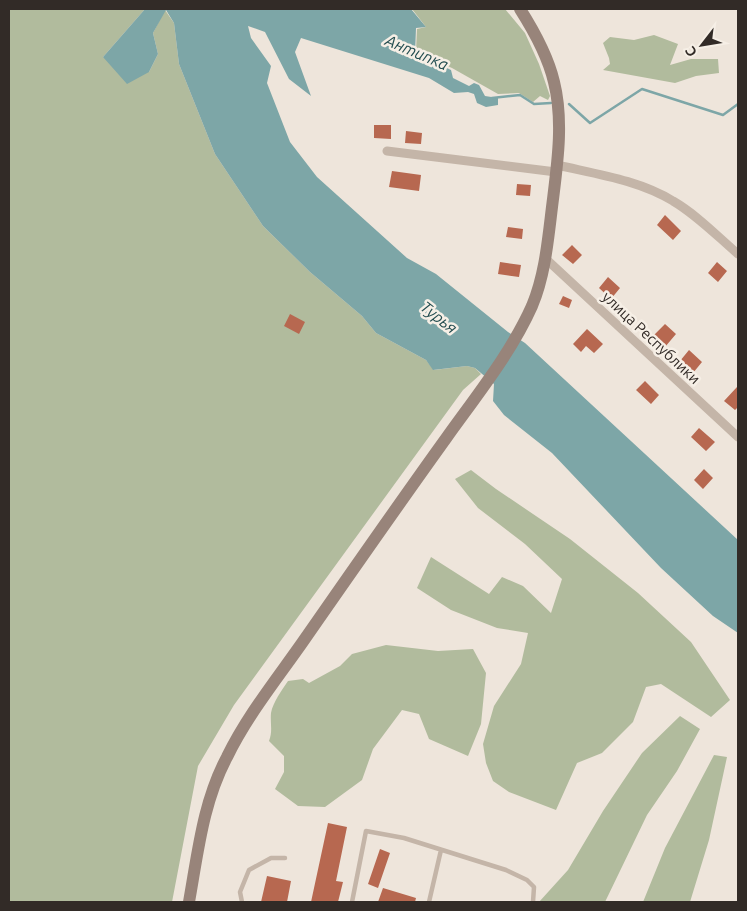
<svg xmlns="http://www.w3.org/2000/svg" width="747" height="911" viewBox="0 0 747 911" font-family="Ubuntu,sans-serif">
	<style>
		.green { fill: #b1bb9d }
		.water { fill: #7da6a7 }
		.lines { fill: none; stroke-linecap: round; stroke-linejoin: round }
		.stream { stroke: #7da6a7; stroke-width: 2.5 }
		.building { fill: #b76850 }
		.lane { stroke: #c4b5a8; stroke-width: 4.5 }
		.street { stroke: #c4b5a8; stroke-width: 9 }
		.secondary { stroke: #98847a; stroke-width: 12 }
		.labels { text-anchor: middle; stroke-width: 5; stroke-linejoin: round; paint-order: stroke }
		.street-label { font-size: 15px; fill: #322b27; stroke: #f6efe6 }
		.water-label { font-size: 16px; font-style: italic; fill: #224c4f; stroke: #f6efe6 }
	</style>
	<rect width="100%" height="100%" fill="#eee5db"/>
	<path class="green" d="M9 9H145L103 57 149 72 158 54 153 33 165 10 174 23 179 64 215 154 263 226 310 272 362 316 376 333 426 360 434 370 467 366 475 368 481 374 463 390 234 705 198 766 172 902H9Z
		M412 9H505L525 33 539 64 550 96 548 100 540 96 533 102 519 93 498 94 452 68 416 52 417 29 426 27Z
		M654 35 678 44 670 65 691 59H718L719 73 696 76 675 83 603 70 610 64 609 58 603 43 610 37 634 40Z
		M471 470 496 489 570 539 638 593 691 642 730 700 711 717 661 684 646 687 633 722 602 753 577 763 556 810 509 792 493 781 486 763 483 744 494 706 521 664 528 633 497 628 451 610 417 588 431 557 489 594 502 577 523 586 551 613 562 579 525 544 478 508 455 479Z
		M386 645 438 651 473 649 486 673 481 724 468 756 429 739 419 714 402 710 373 749 362 780 325 807 298 806 275 789 284 772V756L269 741C273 731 270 723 271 713 273 702 282 690 288 681L303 679 309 683 340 666 352 654Z
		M680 716 700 729 677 771 647 815 605 902H539L568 870 603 811 642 753Z
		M714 755 727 757 709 840 690 902H643L665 848Z"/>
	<path class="water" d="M145 9H377L379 10 411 9 426 27 416 28 415 53 451 70 453 78 469 86 474 83 479 85 485 96 498 98V105L486 107 477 103 474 94 468 92 454 93 429 78 301 38 295 52 311 96 289 79 265 32 248 26 251 38 271 66 267 83 290 142 317 177 407 258 436 274 508 332 525 343 738 540V633L713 616 661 568 552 453 504 415 493 401 494 384 475 368 467 366 433 370 426 360 376 333 362 316 310 272 263 226 215 154 179 64 174 23 166 10 153 33 158 54 149 72 127 84 103 57Z"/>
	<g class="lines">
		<path class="stream" d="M492 98 520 95 534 104 551 103
			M569 104 590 123 642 89 723 115 738 104"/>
	</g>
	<path class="building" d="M374 125H391V139L374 138Z
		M406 131 422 133 421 144 405 143Z
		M392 171 421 175 419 191 389 187Z
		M517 184 531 185 530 196 516 195Z
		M665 215 681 231 673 240 657 225Z
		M508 227 523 229 522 239 506 237Z
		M572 245 582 255 573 264 562 255Z
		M500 262 521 265 519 277 498 274Z
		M717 262 727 271 718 282 708 273Z
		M608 277 620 288 611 299 599 288Z
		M563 296 572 300 569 308 559 304Z
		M290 314 305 322 299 334 284 326Z
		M665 324 676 334 665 347 653 336Z
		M587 329 603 344 594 353 586 346 581 352 573 344Z
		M689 350 702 362 693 373 680 361Z
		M645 381 659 395 651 404 636 390Z
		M737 387 738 388V407L735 410 724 401Z
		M699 428 715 442 706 451 691 437Z
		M704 469 713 478 703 489 694 480Z
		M328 823 347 827 336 881 343 882 338 902H311Z
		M380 849 390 853 378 888 368 884Z
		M267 876 291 881 287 902H261Z
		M383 888 416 898 415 902H378Z"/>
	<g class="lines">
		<path class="lane" d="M242 902 240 892 249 870 271 858H285
			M352 902 366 831 404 838 506 870 527 880 534 887 533 902
			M429 902 441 850"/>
		<path class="street" d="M387 151 556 172
			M557 165C596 174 639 180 673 201 697 215 717 236 738 254
			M546 259 738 437"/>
		<path class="secondary" d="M189 902C198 852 203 802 227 757 247 716 276 680 302 643 350 574 398 505 447 437 477 395 511 353 532 306 545 275 548 240 552 207 557 166 564 122 554 82 548 56 534 31 520 9"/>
	</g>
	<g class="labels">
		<g class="street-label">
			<text transform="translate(651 338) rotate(43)" y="5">улица Республики</text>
		</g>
		<g class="water-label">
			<text transform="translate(417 52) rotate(23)" y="6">Антипка</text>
			<text transform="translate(439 317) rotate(38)" y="6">Турья</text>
		</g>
	</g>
	<rect width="747" height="911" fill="none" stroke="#322b27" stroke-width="20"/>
	<g transform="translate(702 45) rotate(239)" stroke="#f6efe6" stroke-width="4" paint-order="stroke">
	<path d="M0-4L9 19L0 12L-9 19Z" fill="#322b27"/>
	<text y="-8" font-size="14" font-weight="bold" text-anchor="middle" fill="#322b27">С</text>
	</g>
</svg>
